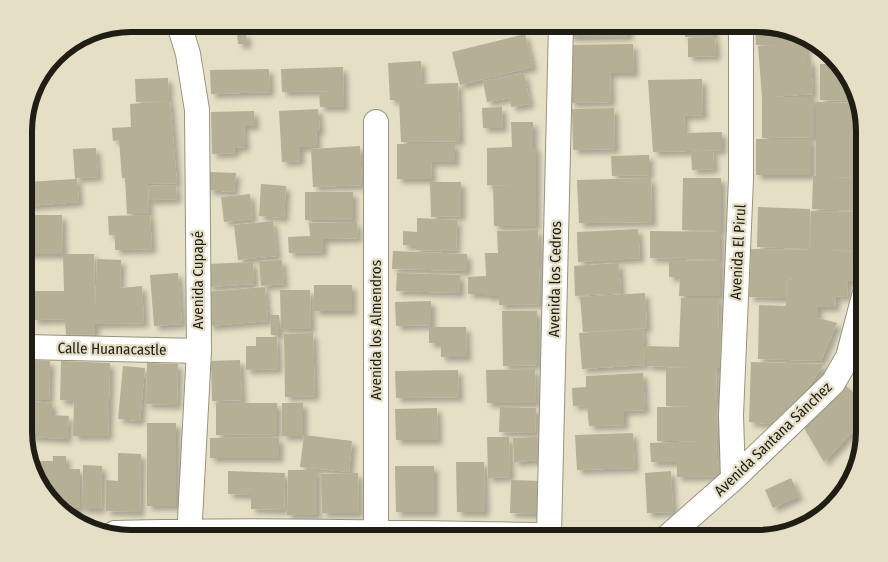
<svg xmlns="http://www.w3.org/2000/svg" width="888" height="562" viewBox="0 0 888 562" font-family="'Fira Sans Condensed',sans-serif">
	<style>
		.building { fill: #b4af95; filter: url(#shadow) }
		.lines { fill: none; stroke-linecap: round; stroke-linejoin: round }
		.street-casing { stroke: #99947c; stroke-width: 26 }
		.street { stroke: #fff; stroke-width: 24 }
		.labels { text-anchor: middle; stroke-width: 4.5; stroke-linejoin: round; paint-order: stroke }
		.street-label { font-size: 15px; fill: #1f1d14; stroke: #e4dfc5 }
		.rim { fill: none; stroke: #1f1d14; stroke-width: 6 }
	</style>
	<defs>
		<filter id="shadow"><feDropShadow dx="4.5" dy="4.5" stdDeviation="2.5" flood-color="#0004"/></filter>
	</defs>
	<rect width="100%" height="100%" fill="#e4dfc5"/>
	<path class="building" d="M569 24H628L629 36 569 37Z
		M684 24H713L714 36 685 37Z
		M762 25 808 40V43H806L807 60H811L813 94 770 97H814V137L762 138V97L758 46 782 45H756L755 26Z
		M246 33 247 44H238L237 34Z
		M525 34 533 67 460 85 452 52Z
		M715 37 716 56 688 57V38Z
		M633 44 634 73H610L611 102 570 103 567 45Z
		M421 61 422 84 458 83 460 141 401 142 399 100H390L388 63Z
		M820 64H837L850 78 857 101 820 100Z
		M343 67 344 107H320L319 92 332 91 282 92 281 69Z
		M269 69 270 92 211 94 210 70Z
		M524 73 530 104 511 107 510 98 487 102 483 81Z
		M168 78 169 101 136 102 135 79Z
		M702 79 703 115 684 116 685 133 722 132V150L653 152 648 80Z
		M170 101 177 183 148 184 149 214H127L125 178H122L119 140 113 141 112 128 131 127 130 104Z
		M816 102 857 103 864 125V177H825L864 178V211L812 209 813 176H816Z
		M502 107 503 128H483L482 108Z
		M614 108 615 149 573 150 572 109Z
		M318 109 320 131H316L317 147H300V161L282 162 279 111Z
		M254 111 255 126H244L245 147 234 148 235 153 212 154 211 112Z
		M511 122H533V147H536V226H494L493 186 515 185H487V148L512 147Z
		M756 139H811V175H756Z
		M397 144H455V162H431L432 179H397Z
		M360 146 362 185 313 187 311 149Z
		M96 148 98 177 77 178 79 202 28 206 26 182 75 179 73 149Z
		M691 151H713L714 169 692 170Z
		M649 155V175L612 176 611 156Z
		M210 172 236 173 234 192 208 190Z
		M651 178 652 222 579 223 577 180Z
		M683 178H721V231L682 230Z
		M430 182H461V216L431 217Z
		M261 184 286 186 284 218 259 216Z
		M176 185 177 199 149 200V186Z
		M305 192H353V220H305Z
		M250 194 253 219 224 222 221 197Z
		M758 207 810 209 809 249 757 247Z
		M811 211 860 212 859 251 825 250 853 252 852 281H848L847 297 836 296 835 307H818V318L837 323 821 361 758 359 759 305 786 306 787 280 796 279H786V298L749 297 751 249 810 250Z
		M27 215H62L63 254H27Z
		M150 215 152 249 115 250V235H109L108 216Z
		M417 218 457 220 456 251 416 250V246L403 245V231L417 232Z
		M273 221 277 256 238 260 234 225Z
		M357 222 358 238 323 239V252L289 253 288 237 310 236 309 223Z
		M638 229 640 258 578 262 577 232Z
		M538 230 540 304 499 305V296H486V294H468V277L486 276 485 253H498L497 231Z
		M650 231 720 232V260L650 258Z
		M393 251 467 254V271L392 269Z
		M63 254H94L95 310 97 259 121 260 120 288 142 286 144 323 95 324V334L66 335 65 319 33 320V291H64Z
		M282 260 284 284 261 286 259 261Z
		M669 260 720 261V296H679L680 277H669Z
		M253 262 254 284 208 287 207 264Z
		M619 263 621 293 575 296 574 266Z
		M178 273 182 324 154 326 150 275Z
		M397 273 460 275V293L396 291Z
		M314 285H352V311H314Z
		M265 287 268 321 209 326 206 292Z
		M280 290H310L311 329H281Z
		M645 293 647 328 583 332 580 297Z
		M681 298H719L718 330H721L720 368H716L718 440H716L718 476 677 477V462H651L650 443 706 441H657V407H696L666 406V368L693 367 647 366V346L679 347Z
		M431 301V325L396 326 395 302Z
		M502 311H537V365L503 366Z
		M270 315H279V335H271Z
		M429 327H466L467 357H441V343H429Z
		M643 329 645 365 582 369 579 333Z
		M313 333 315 396 285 397 284 334Z
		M256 337H277L278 369 246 370V346H256Z
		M29 360 50 361 49 400H28Z
		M240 360 242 400 212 401 211 361Z
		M61 361 110 363 108 436H73L74 401 60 400Z
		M751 362 824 364 794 408 768 424 749 422Z
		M147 363 178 364 177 405 146 404Z
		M123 366 145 368 140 421 118 419Z
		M535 369 536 403H487L486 370Z
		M458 370 459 397 396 398 395 371Z
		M643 373 645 410 624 411V425L589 426 587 405 573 406 572 388 586 387V376Z
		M843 383 861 400 851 410 863 421 824 462 803 426Z
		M32 401 52 403V415L69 416 67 439 30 437Z
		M216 403H277V434L216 435Z
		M282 403H303V436H282Z
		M500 407 536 408 535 433 499 432Z
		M437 408 438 440H396L395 409Z
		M147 423H176V506H147Z
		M633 433 635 468 577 470 575 435Z
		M304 435 352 441 349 472 300 467Z
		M487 437H509L510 477 488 478Z
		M538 437 540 460 514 462 513 438Z
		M210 438H279V458H210Z
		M118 453 141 454 140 512 106 511V480L118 481Z
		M53 456H66V469H80V508H72V512H64L42 490 31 461H53Z
		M456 462H484L485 512H457Z
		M83 465 102 466 101 509H82Z
		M395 466H434V512H396Z
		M288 470H317V515H287Z
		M228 471 285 473 284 510 251 509V495L228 494Z
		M671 471 673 512 647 513 645 473Z
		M358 473 359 513H322L321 474Z
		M791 478 799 496 773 508 765 490Z
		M511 480 541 481 540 514 510 513Z"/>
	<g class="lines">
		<g class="street-casing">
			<path id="street" d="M179 24 188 54 197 110 199 351 189 538
				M376 122V538
				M25 347 199 351
				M733 479 731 415 741 179V24
				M115 533C260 529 404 533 549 535L555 538
				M549 535 561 24
				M666 538 733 479 833 383 848 357 864 296"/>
		</g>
		<use href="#street" class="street"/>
	</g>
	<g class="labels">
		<g class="street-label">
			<text transform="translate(738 252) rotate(-87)" y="5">Avenida El Pirul</text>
			<text transform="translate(555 279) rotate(-89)" y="5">Avenida los Cedros</text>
			<text transform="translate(198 280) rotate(-90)" y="5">Avenida Cupapé</text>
			<text transform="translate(376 330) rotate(-90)" y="5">Avenida los Almendros</text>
			<text transform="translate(112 349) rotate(1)" y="5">Calle Huanacastle</text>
			<text transform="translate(773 439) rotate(-44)" y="5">Avenida Santana Sánchez</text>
		</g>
	</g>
	<path d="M0 0H888V562H0ZM131 32H757A99 99 0 0 1 856 131V431A99 99 0 0 1 757 530H131A99 99 0 0 1 32 431V131A99 99 0 0 1 131 32Z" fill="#e4dfc5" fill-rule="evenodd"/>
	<path class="rim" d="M131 32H757A99 99 0 0 1 856 131V431A99 99 0 0 1 757 530H131A99 99 0 0 1 32 431V131A99 99 0 0 1 131 32Z"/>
</svg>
